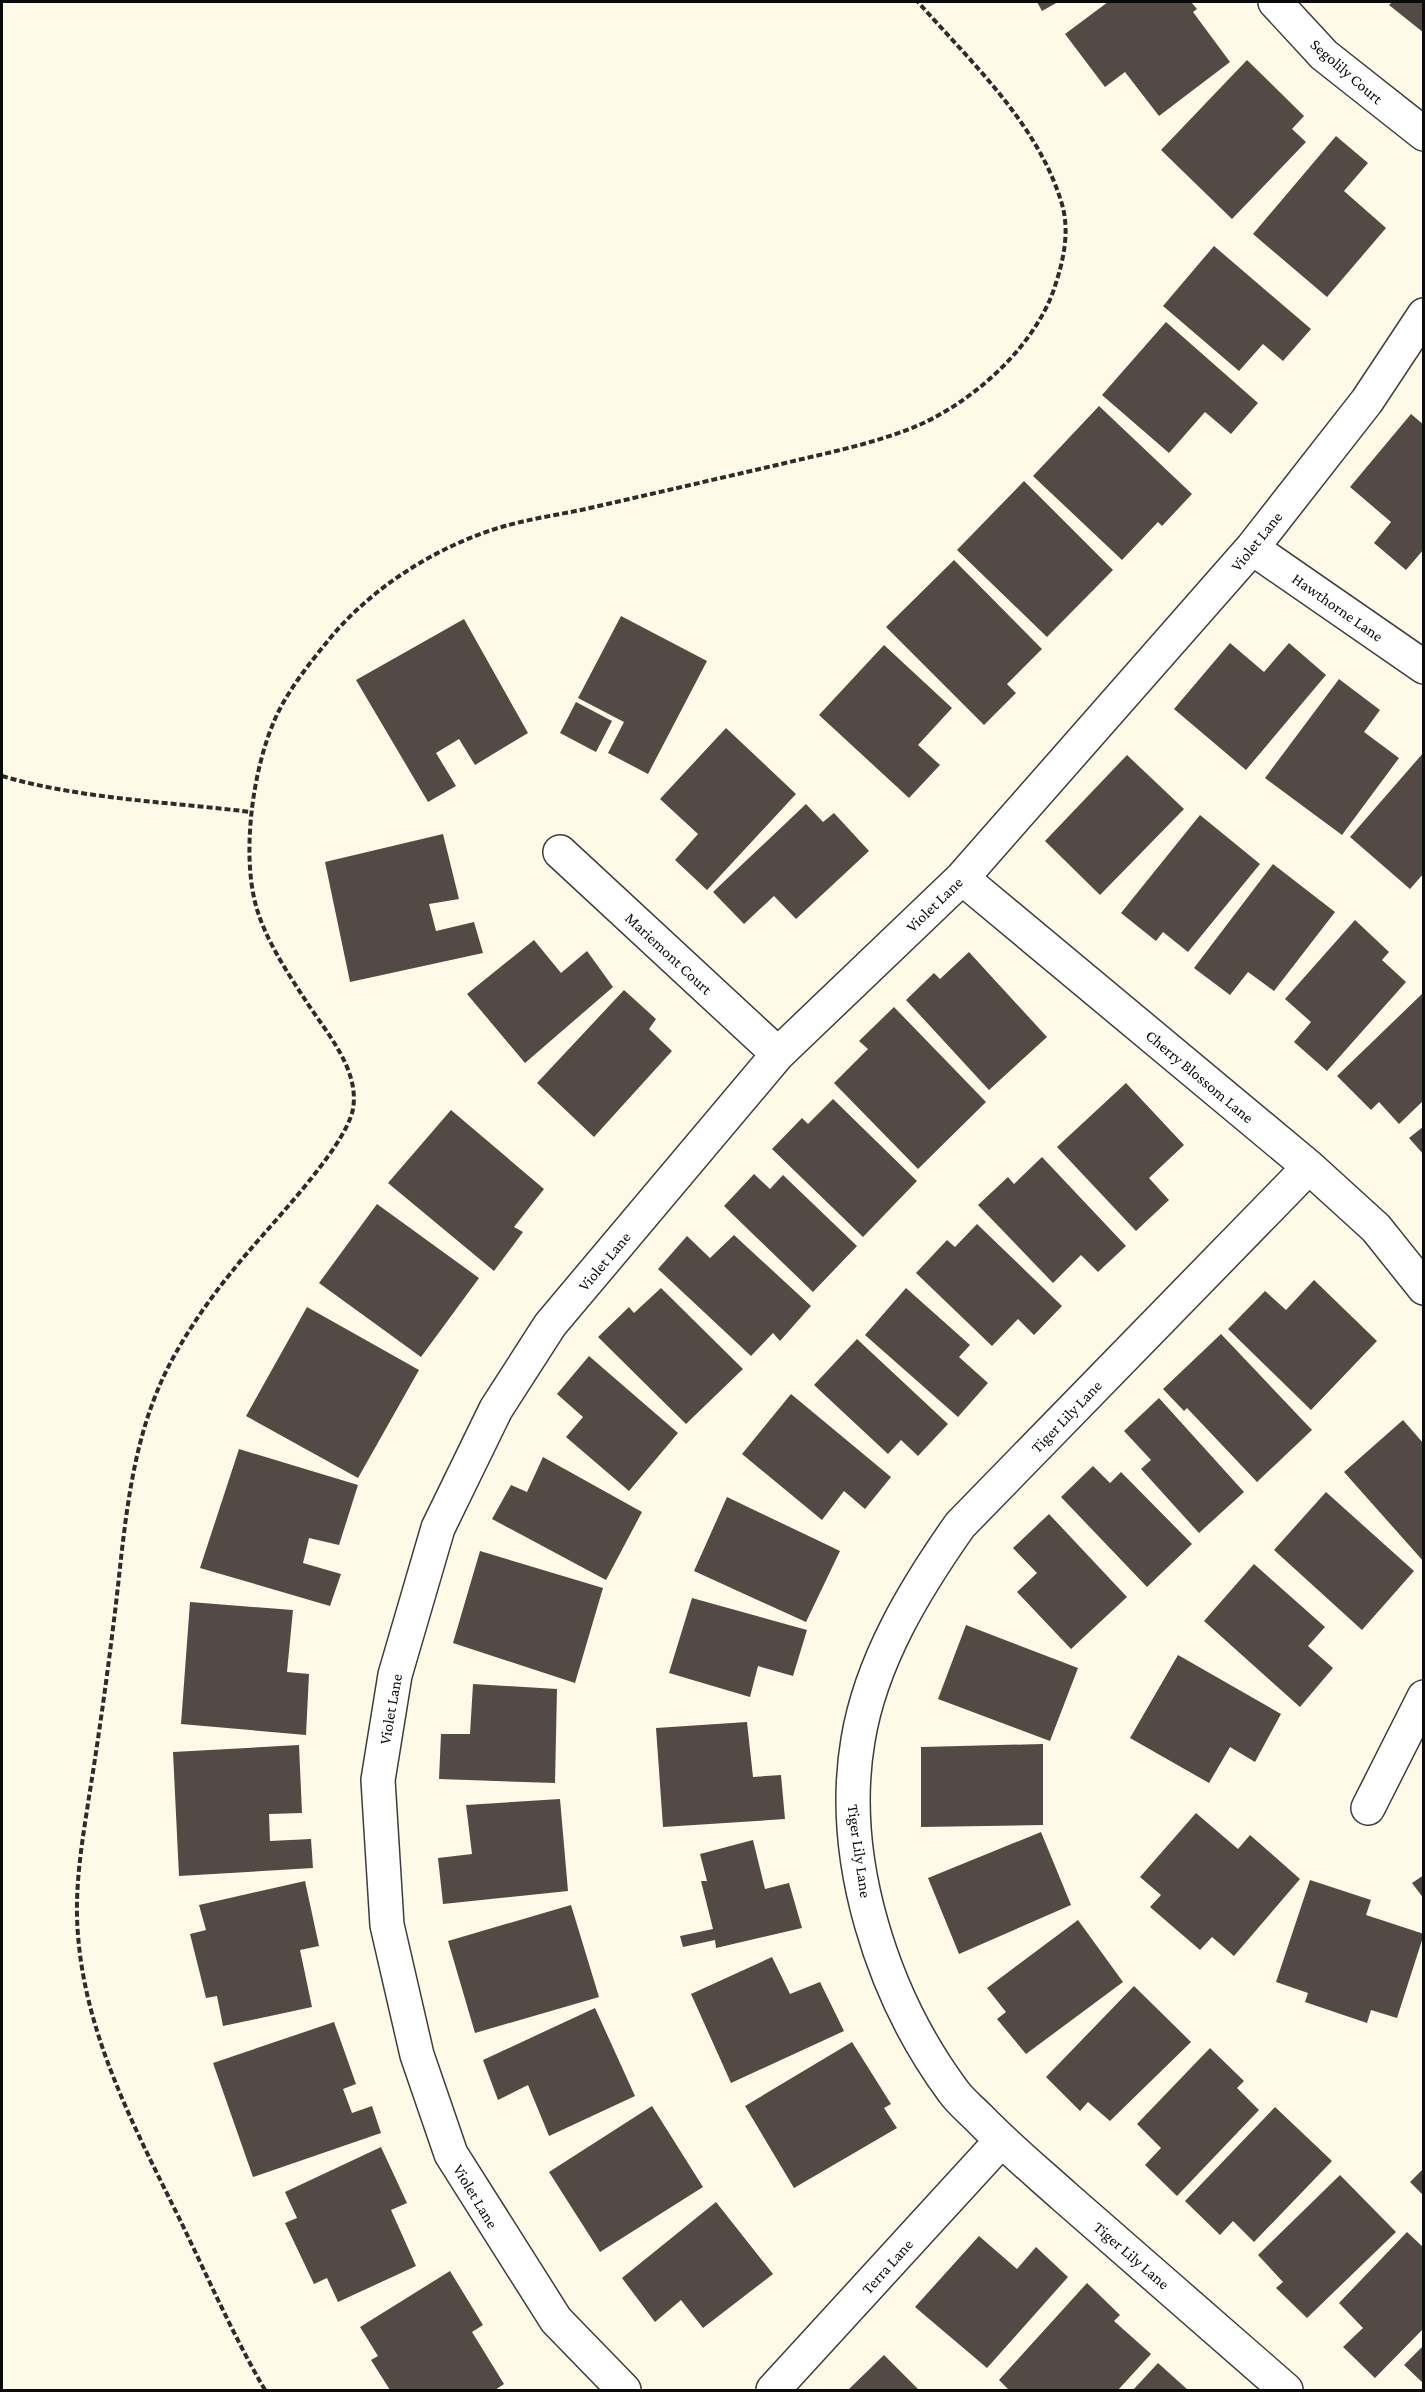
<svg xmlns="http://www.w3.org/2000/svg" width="1425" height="2392" viewBox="0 0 1425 2392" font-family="'Crimson Pro',serif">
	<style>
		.building { fill: #534a45 }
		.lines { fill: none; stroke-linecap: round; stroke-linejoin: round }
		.minor-casing { stroke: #3d3d3d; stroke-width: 36 }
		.path { stroke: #2c2c2c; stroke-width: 4; stroke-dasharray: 6 3; stroke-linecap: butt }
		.minor { stroke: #fff; stroke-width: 33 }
		.labels { text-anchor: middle; stroke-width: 6; stroke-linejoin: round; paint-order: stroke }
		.street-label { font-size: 16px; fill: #0a0a0a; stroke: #fff }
	</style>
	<rect width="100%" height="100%" fill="#fffae7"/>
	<path class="building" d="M1037 2H1058L1042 11Z
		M1108 2H1191L1197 9 1193 12 1230 62 1159 116 1125 72 1105 87 1065 34Z
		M1392 2H1424V33L1389 5Z
		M1247 60 1304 116 1292 129 1306 142 1232 219 1161 150Z
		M1336 136 1368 163 1344 191 1386 228 1327 297 1253 234Z
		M1214 246 1311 329 1283 361 1263 344 1239 371 1163 306Z
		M1166 322 1258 403 1231 434 1205 412 1169 453 1102 395Z
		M1099 406 1192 494 1162 526 1158 522 1122 560 1033 476Z
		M1411 414 1424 425V549L1406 570 1374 543 1391 522 1350 487Z
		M1024 481 1113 570 1047 637 957 550Z
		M954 560 1042 649 1007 684 1016 693 984 725 886 627Z
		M621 616 707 661 648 774 608 753 624 722 578 698Z
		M464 619 528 733 475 765 459 739 436 753 456 786 428 802 356 680Z
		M1230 643 1264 672 1289 643 1326 675 1246 770 1174 709Z
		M884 645 952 708 918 745 940 765 909 798 819 715Z
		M1339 679 1380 710 1364 732 1399 758 1342 835 1265 778Z
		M576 702 612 721 596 752 560 733Z
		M726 728 796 794 707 890 675 860 698 834 660 799Z
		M1424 752V873L1410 889 1350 837Z
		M1127 755 1184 809 1100 895 1045 841Z
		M806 804 823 822 834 813 869 851 796 919 774 896 744 924 713 892Z
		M1200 815 1260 864 1188 952 1163 932 1156 941 1121 913Z
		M443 834 459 899 429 904 436 931 474 922 483 953 350 982 325 862Z
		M1273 864 1335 912 1274 991 1248 972 1230 995 1194 968Z
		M1355 920 1389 952 1382 960 1406 982 1327 1071 1294 1042 1311 1022 1285 999Z
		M534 940 561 973 587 951 613 987 525 1063 467 994Z
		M969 952 1047 1037 989 1090 906 1000 934 973 940 979Z
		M624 990 656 1019 649 1029 672 1051 594 1137 537 1083Z
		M1424 992V1100L1399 1124 1379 1102 1371 1110 1337 1076Z
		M894 1007 986 1102 918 1169 834 1083 868 1049 859 1041Z
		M1126 1083 1184 1145 1149 1178 1169 1200 1136 1231 1057 1147Z
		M833 1099 917 1181 863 1237 772 1149 802 1118 808 1124Z
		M451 1110 544 1189 514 1227 523 1232 494 1271 388 1183Z
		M1424 1126V1155L1409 1138Z
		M1042 1157 1126 1246 1098 1272 1081 1255 1053 1283 978 1205 1008 1177 1014 1184Z
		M754 1174 770 1189 783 1175 857 1246 813 1292 724 1206Z
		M377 1204 479 1278 421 1357 319 1283Z
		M977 1224 1062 1306 1034 1335 1018 1319 992 1346 916 1273 947 1240 955 1247Z
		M734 1235 811 1306 780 1341 773 1333 751 1356 658 1269 687 1236 710 1258Z
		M1314 1280 1377 1341 1311 1410 1228 1329 1265 1291 1286 1310Z
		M661 1288 743 1369 686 1424 598 1337 629 1307 634 1313Z
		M906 1288 970 1345 959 1357 988 1383 958 1417 865 1335Z
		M307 1307 419 1370 358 1478 246 1416Z
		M1221 1334 1312 1430 1257 1482 1187 1408 1184 1411 1163 1389Z
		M857 1339 948 1424 918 1456 901 1440 888 1454 814 1385Z
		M589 1356 678 1433 629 1491 566 1437 583 1417 557 1394Z
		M791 1394 891 1477 865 1509 844 1491 822 1520 742 1454Z
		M1159 1398 1244 1492 1199 1533 1141 1469 1151 1460 1124 1431Z
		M1403 1420 1424 1444V1562L1344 1472Z
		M239 1449 358 1485 339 1545 309 1538 303 1563 341 1574 330 1606 200 1568Z
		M543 1457 642 1512 606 1580 492 1519 511 1485 527 1492Z
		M1093 1466 1110 1483 1121 1472 1192 1544 1147 1587 1061 1497Z
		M1326 1492 1414 1571 1362 1630 1274 1550Z
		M727 1497 840 1551 806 1622 694 1571Z
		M1049 1514 1127 1597 1071 1649 1017 1592 1037 1573 1013 1548Z
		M480 1551 603 1588 575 1683 453 1643Z
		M1254 1564 1325 1627 1308 1646 1333 1668 1300 1707 1204 1621Z
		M692 1598 807 1630 793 1676 758 1666 750 1697 669 1673Z
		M190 1602 293 1610 287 1672 309 1674 306 1735 181 1724Z
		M966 1625 1078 1668 1050 1741 938 1699Z
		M1178 1655 1281 1714 1255 1762 1230 1747 1209 1783 1130 1738Z
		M473 1684 557 1689 555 1783 439 1779 441 1734H470Z
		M747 1722 753 1777 781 1775 785 1819 663 1827 656 1728Z
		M1043 1744V1825L921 1827V1747Z
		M299 1745 302 1813 269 1814 270 1841 311 1839 313 1868 179 1876 173 1752Z
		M560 1799 568 1891 443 1904 438 1858 472 1854 466 1805Z
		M1196 1813 1238 1849 1250 1835 1300 1879 1234 1956 1212 1937 1200 1950 1150 1907 1161 1895 1140 1877Z
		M1041 1832 1071 1905 959 1954 928 1878Z
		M753 1840 765 1889 789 1883 802 1928 716 1948 715 1940 683 1947 680 1936 713 1929 701 1881H707L700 1854Z
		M1424 1875V1899L1412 1883Z
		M1310 1880 1371 1900 1366 1915 1424 1934 1397 2018 1371 2010 1367 2023 1305 2002 1308 1993 1276 1982Z
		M305 1881 319 1946 300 1950 312 2007 223 2026 217 1996 206 1998 190 1934 206 1930 199 1905Z
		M571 1905 599 1997 475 2033 448 1941Z
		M1078 1920 1123 1982 1026 2054 997 2019 1006 2012 987 1988Z
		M772 1957 790 1994 820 1982 844 2031 731 2083 691 1994Z
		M1134 1986 1191 2042 1110 2121 1088 2102 1080 2111 1046 2077Z
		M595 2008 635 2096 549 2136 528 2085 498 2100 483 2060Z
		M334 2022 356 2084 343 2089 352 2113 372 2106 381 2133 253 2177 213 2063Z
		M852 2042 891 2104 884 2108 897 2128 794 2188 745 2106Z
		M1210 2048 1244 2081 1237 2088 1259 2110 1177 2196 1145 2165 1161 2148 1137 2124Z
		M652 2106 703 2187 600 2252 549 2172Z
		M1275 2107 1332 2161 1254 2242 1233 2221 1220 2235 1185 2201Z
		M381 2147 407 2203 391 2210 416 2266 338 2302 327 2278 314 2284 285 2223 297 2218 285 2192Z
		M1424 2168V2196L1410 2182Z
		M1340 2175 1396 2232 1307 2318 1276 2288 1283 2282 1258 2255Z
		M716 2202 773 2274 703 2328 681 2300 655 2322 622 2278Z
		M1407 2232 1424 2248V2328L1375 2378 1343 2347 1363 2328 1339 2303Z
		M979 2236 1017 2269 1036 2247 1068 2277 987 2368 915 2307Z
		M450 2271 483 2325 472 2332 504 2384 495 2390H390L371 2360 378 2356 360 2327Z
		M1087 2283 1120 2315 1114 2321 1151 2354 1118 2390H1009L999 2380Z
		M1424 2345V2384L1404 2365Z
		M884 2355 919 2390H848Z
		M1158 2363 1188 2390H1133Z"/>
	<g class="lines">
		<g class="minor-casing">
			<path id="minor" d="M1275 2 1324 55 1424 134
				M1252 548 1424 667
				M560 852 778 1054
				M962 878 1309 1167 1376 1228 1424 1288
				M1368 1808 1424 1697
				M624 2390 556 2320 451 2154 417 2055 387 1925 378 1780 395 1675 438 1528 496 1409 550 1325 778 1054 962 878 1252 548 1367 401 1424 315
				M773 2390 1001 2141
				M1286 2390C1212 2326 1139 2261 1065 2197 1036 2171 1006 2146 979 2118 970 2109 960 2101 953 2091 882 1995 838 1858 858 1740 871 1661 915 1589 960 1525L1309 1167"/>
		</g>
		<path class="path" d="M2 776C80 799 170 802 251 812
			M265 2390C234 2337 209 2280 182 2224 137 2132 86 2039 78 1935 74 1888 82 1843 89 1797 98 1741 106 1685 113 1628 125 1536 127 1442 173 1358 190 1327 211 1297 234 1269 263 1232 345 1150 353 1109 360 1068 324 1030 304 998 285 969 263 935 255 902 242 849 253 769 275 719 287 692 308 665 327 642 370 588 438 545 505 526 530 519 556 515 581 510 647 495 712 480 777 465 822 454 869 445 912 428 969 405 1031 351 1053 292 1063 263 1071 231 1061 201 1037 123 970 61 918 2"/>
		<use href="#minor" class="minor"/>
	</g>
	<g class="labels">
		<g class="street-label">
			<text transform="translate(1347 71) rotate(41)" y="6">Segolily Court</text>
			<text transform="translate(1256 541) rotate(-51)" y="6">Violet Lane</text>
			<text transform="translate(1338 607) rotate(35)" y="6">Hawthorne Lane</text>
			<text transform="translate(934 904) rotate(-44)" y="6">Violet Lane</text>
			<text transform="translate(669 953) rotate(43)" y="6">Mariemont Court</text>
			<text transform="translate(1200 1076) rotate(40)" y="6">Cherry Blossom Lane</text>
			<text transform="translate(604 1261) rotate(-50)" y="6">Violet Lane</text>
			<text transform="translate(1066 1416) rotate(-46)" y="6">Tiger Lily Lane</text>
			<text transform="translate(390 1709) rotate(-80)" y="6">Violet Lane</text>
			<text transform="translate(860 1851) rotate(82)" y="6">Tiger Lily Lane</text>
			<text transform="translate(476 2196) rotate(59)" y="6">Violet Lane</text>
			<text transform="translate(1132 2255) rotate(41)" y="6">Tiger Lily Lane</text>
			<text transform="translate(887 2266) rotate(-48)" y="6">Terra Lane</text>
		</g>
	</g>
	<rect width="1425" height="2392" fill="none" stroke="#0a0a0a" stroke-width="6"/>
</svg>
